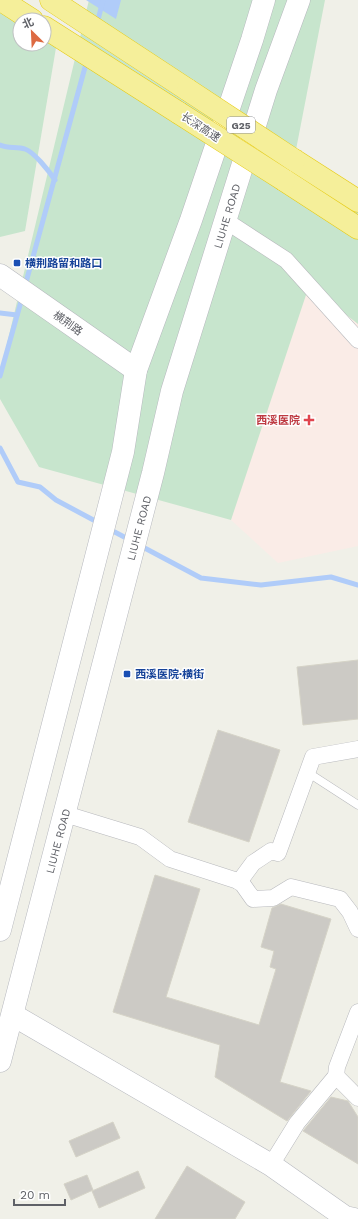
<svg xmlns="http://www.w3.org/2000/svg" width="358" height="1219" viewBox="0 0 358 1219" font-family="'Work Sans','Noto Sans SC',sans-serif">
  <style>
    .medical { fill: #faece7 }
    .green { fill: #c7e5cd }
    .water { fill: #b0ccf9 }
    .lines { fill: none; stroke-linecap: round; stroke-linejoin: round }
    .stream { stroke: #b0ccf9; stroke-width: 5 }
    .building { fill: #cccac5; stroke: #d5d3c7 }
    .lane-casing { stroke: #b8b9bd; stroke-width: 9 }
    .street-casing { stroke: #b8b9bd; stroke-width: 17 }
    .secondary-casing { stroke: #b6b8be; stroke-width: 23 }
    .highway-casing { stroke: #e7cb12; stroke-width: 23 }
    .lane { stroke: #fff; stroke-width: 8 }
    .street { stroke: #fff; stroke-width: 16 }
    .secondary { stroke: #fff; stroke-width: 22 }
    .highway { stroke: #f5ef9a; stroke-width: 22 }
    .highway-bridge-casing { stroke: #e7cb12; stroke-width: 23; stroke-linecap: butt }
    .highway-bridge { stroke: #f5ef9a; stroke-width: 22 }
    .transit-dot { fill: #1a4fb4; stroke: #fff; stroke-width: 1.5 }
    .health-dot { fill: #e0444e; stroke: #fff; stroke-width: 1.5 }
    .labels { text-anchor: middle; stroke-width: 3; stroke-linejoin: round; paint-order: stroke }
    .shield { fill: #fff; stroke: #8f9095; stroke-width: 1 }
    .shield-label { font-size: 10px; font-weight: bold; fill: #5f6167 }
    .street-label { font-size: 11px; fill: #5f6167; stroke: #fff }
    .transit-label { font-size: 11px; font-weight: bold; fill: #164399; stroke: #fff; text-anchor: start }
    .health-label { font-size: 11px; font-weight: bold; fill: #be3a42; stroke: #fff; text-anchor: end }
  </style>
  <rect width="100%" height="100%" fill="#f0f0e8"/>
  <path class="medical" d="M305,273L358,320V546L278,563L231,520Z"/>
  <g class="green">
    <path d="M0,0L20,20V44H44V25L58,36L25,231L0,237Z"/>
    <path d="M89,0H325L294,160L358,195V324L309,286L231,520L39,467L0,399V373Z"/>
  </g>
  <path class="water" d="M86,0H121L116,19Z"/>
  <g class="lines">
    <g class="stream">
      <path d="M97,24L103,0"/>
      <path d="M0,145C8,149 17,146 25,149C34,152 49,171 55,180"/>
      <path d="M25,286L87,60"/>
      <path d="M0,313L17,315"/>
      <path d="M0,376L22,298"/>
      <path d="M0,448L18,482L40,487L56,500L99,523"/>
      <path d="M109,529L130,540"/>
      <path d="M139,545L201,578L261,585L331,577L358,585"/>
    </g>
  </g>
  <g class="building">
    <path d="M358,660V719L303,725L297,667Z"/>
    <path d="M218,730L280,750L249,842L188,822Z"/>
    <path d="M155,875L200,889L166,997L259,1025L276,969L270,967L274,951L261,947L272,908L281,904L331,919L280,1082L311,1091L287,1121L215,1077L220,1045L113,1012Z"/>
    <path d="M331,1097L348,1101L358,1117V1164L303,1131Z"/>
    <path d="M113,1122L120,1138L76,1157L69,1141Z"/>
    <path d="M187,1166L245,1202L235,1219H155Z"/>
    <path d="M138,1171L145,1188L99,1208L92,1191Z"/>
    <path d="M87,1175L93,1190L71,1200L64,1184Z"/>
  </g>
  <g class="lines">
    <g class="lane-casing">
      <path id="lane" d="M307,772L358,805"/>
    </g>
    <g class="street-casing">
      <g id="street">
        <path d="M226,221L286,260L358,340"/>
        <path d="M65,814L140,837L170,859L241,882L253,899L273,898L291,887L340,899L350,912L358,929"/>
        <path d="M239,882L253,863L271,851L278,853L313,757L358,749"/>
        <path d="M336,1076L358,1098"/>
        <path d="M271,1165L297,1123L336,1076L337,1067L358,1012"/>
      </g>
    </g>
    <g class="secondary-casing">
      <g id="secondary">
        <path d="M0,275L136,370"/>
        <path d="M0,930L123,452L136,370L191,220L252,40L264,0"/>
        <path d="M13,1015L271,1165L345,1217L354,1219"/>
        <path d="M0,1061L153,473L172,391L266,90L299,0"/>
      </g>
    </g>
    <g class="highway-casing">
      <g id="highway">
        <path d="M1,0L32,20"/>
        <path d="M51,0L188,90"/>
        <path d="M44,27L179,113"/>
        <path d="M294,160L358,201"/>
        <path d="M284,180L358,228"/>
      </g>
    </g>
    <use href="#lane" class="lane"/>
    <use href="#street" class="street"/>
    <use href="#secondary" class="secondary"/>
    <use href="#highway" class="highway"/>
    <g class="highway-bridge-casing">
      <g id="highway-bridge">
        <path d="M188,90L294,160"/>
        <path d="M179,113L284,180"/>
      </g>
    </g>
    <use href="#highway-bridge" class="highway-bridge"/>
  </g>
  <g class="transit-dot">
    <rect x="13" y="259" width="8" height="8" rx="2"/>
    <rect x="123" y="670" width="8" height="8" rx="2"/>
  </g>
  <path class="health-dot" d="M307 414h4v4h4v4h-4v4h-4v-4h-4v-4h4z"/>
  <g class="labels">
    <rect class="shield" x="227" y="117" width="28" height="16" rx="3"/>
    <g class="shield-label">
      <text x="241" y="129">G25</text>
    </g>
    <g class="street-label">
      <text transform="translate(201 127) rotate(33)" y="4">长深高速</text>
      <text transform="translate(227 216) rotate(-73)" y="4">LIUHE ROAD</text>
      <text transform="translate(68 323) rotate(35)" y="4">横荆路</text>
      <text transform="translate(139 528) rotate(-75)" y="4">LIUHE ROAD</text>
      <text transform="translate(58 841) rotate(-75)" y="4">LIUHE ROAD</text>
    </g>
    <g class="transit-label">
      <text x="25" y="267">横荆路留和路口</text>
      <text x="135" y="678">西溪医院·横街</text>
    </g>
    <g class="health-label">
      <text x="300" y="424">西溪医院</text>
    </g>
  </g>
  <g transform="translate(32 32) rotate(336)"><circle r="19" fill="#ffffff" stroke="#bfc0c2"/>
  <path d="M0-3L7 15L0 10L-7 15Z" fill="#dd6a42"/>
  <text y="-6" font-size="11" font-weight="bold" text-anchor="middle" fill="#5f6167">北</text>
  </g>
  <path d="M14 1199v6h51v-6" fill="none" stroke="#5f6167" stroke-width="2"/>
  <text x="20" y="1199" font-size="12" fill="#5f6167" stroke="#ffffff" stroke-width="3" paint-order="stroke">20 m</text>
</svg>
